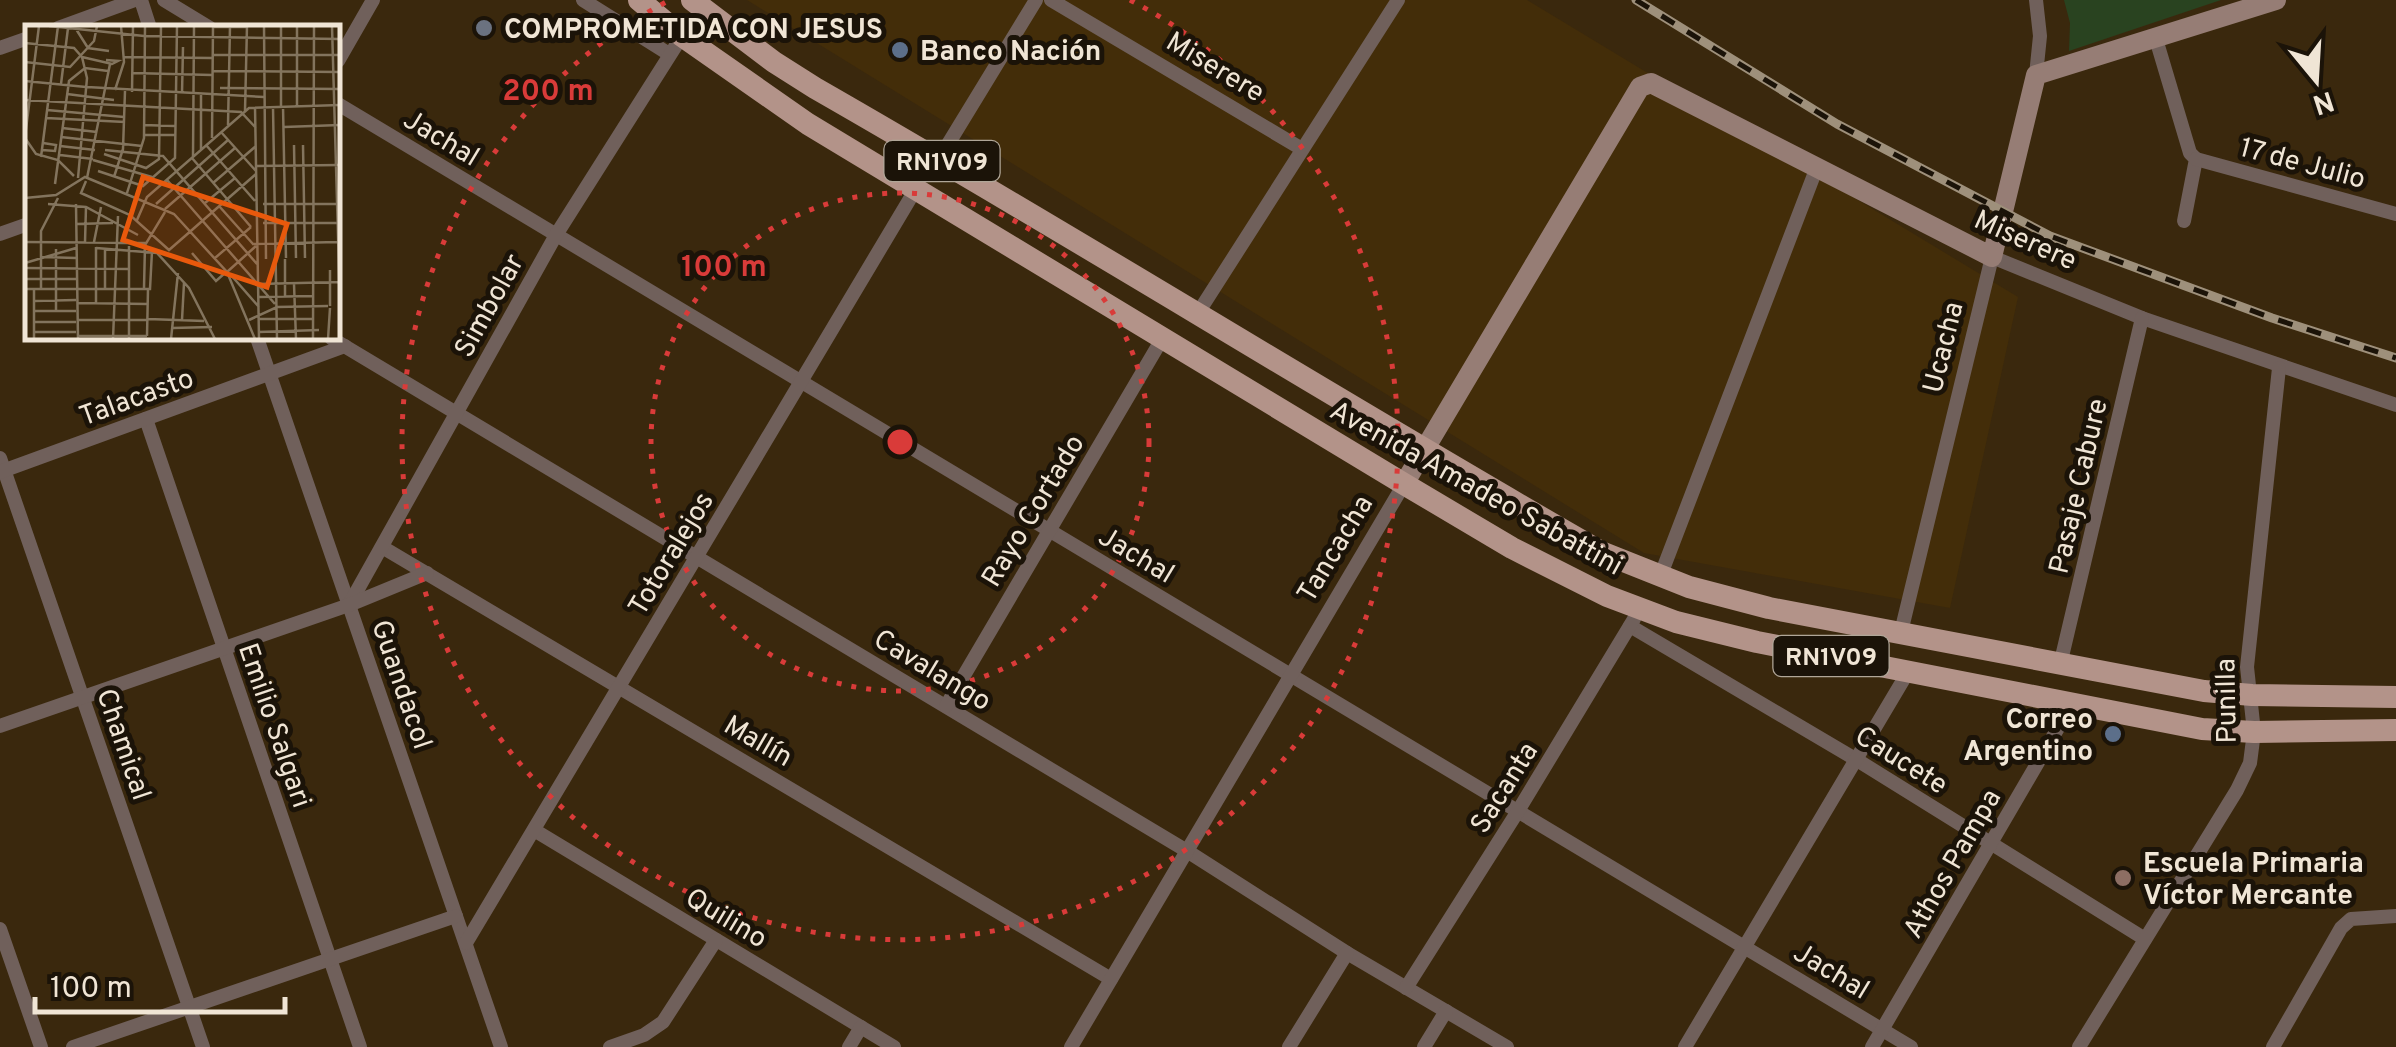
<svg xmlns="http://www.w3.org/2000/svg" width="2396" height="1047" viewBox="0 0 2396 1047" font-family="Overpass,sans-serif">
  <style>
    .built { fill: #432d09 }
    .green { fill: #294320 }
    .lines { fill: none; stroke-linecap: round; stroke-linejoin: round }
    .street { stroke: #70605b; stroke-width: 14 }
    .secondary { stroke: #967d75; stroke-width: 20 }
    .primary { stroke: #b39389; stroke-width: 22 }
    .rail-casing { stroke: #9e907b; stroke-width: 9 }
    .rail { stroke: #1b1308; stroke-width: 5; stroke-dasharray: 15; stroke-linecap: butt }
    .ring { fill: none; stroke: #d93b39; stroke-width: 5; stroke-dasharray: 5 10 }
    .worship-dot { fill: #6b7280; stroke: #1b1308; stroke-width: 4 }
    .service-dot { fill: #5c6f8a; stroke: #1b1308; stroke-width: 4 }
    .education-dot { fill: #8d6e63; stroke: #1b1308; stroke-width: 4 }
    .labels { text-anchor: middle; stroke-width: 10; stroke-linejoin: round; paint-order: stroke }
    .shield { fill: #1b1308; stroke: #b0a698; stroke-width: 2.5 }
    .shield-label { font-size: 25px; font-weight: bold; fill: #f0e5d5 }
    .poi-label { font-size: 28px; font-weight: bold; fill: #f0e5d5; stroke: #1b1308; text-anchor: start }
    .street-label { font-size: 28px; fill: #f0e5d5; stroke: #1b1308 }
    .inset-road { fill: none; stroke: #83745d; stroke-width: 2.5 }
    .view { fill: #e8590c; fill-opacity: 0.15; stroke: #e8590c; stroke-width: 5 }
    .inset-edge { fill: none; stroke: #f0e5d5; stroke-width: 5 }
    .centre { fill: #d93b39; stroke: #1b1308; stroke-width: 5 }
    .ring-label { font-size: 30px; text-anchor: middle; font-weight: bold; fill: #d93b39; stroke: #1b1308; stroke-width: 10; stroke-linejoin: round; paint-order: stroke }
  </style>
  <rect width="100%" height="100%" fill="#3a280d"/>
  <path class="built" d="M747,0H1527L2018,297L1950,608L1644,553Z"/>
  <path class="green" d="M2064,0H2221L2069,51L2070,23Z"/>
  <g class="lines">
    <g class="street">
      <path d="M141,0L150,28"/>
      <path d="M164,0L210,28"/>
      <path d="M583,0L669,54"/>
      <path d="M1051,0L1302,149"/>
      <path d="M58,28L135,0"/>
      <path d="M2156,39L2190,153L2196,159L2184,221"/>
      <path d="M0,48L28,38"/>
      <path d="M338,61L373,0"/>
      <path d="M2036,75L2040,36L2036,0"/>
      <path d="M338,104L1911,1047"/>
      <path d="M939,159L1036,0"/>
      <path d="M2196,159L2396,214"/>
      <path d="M0,234L28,224"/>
      <path d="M1198,313L1398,0"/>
      <path d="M257,338L501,1047"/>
      <path d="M331,338L1187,851L1347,953L1507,1047"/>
      <path d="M146,419L360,1047"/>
      <path d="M0,458L203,1047"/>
      <path d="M0,472L345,346"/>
      <path d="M382,547L1111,979"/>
      <path d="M1660,577L1817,167"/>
      <path d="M349,605L556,235L682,36"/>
      <path d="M1630,626L1857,760L2145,939"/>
      <path d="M1901,632L1992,257L2142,318L2396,405"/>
      <path d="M2060,665L2142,318"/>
      <path d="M946,706L1162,339"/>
      <path d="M0,726L349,605L427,573"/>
      <path d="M534,830L894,1047"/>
      <path d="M0,929L41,1047"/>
      <path d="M466,943L917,187"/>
      <path d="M1406,988L1518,811L1634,619"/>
      <path d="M73,1047L456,916"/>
      <path d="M610,1047L644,1035L663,1022L716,940"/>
      <path d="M849,1047L861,1027"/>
      <path d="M1071,1047L1404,484"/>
      <path d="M1289,1047L1347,953"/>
      <path d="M1424,1047L1446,1011"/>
      <path d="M1685,1047L1908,672"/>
      <path d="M1872,1047L2072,704"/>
      <path d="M2079,1047L2237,790L2250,763L2254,732L2247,667L2279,368"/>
      <path d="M2273,1047L2341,928L2351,919L2396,916"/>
    </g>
    <path class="secondary" d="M1404,484L1640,87L1651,83L1992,257L2036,75L2276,0"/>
    <g class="primary">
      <path d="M639,0L682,36L808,124L1404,484L1512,548L1607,596L1676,622L1757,642L2202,729L2254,732L2396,730"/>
      <path d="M692,0L774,62L815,88C1079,239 1337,401 1601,552L1689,587L1769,608L2204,691L2252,695L2396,697"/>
    </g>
    <g class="rail-casing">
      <path id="rail" d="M1636,0L1837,124L2050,236L2272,318L2396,358"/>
    </g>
    <use href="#rail" class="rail"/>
  </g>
  <g class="ring">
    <circle cx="900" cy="442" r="249"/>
    <path d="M1130 0A498 498 0 1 1 670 0"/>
  </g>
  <circle class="worship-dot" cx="484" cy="28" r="10"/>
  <g class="service-dot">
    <circle cx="900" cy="50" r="10"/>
    <circle cx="2113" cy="734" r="10"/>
  </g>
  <circle class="education-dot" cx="2123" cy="878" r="10"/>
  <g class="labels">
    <g class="shield">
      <rect x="884.5" y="141" width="115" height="40" rx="8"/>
      <rect x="1773.5" y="636" width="115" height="40" rx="8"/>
    </g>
    <g class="shield-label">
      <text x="942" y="170">RN1V09</text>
      <text x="1831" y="665">RN1V09</text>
    </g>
    <g class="poi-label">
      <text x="504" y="38">COMPROMETIDA CON JESUS</text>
      <text x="920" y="60">Banco Nación</text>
      <text x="2093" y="728" text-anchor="end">Correo<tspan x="2093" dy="32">Argentino</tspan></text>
      <text x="2143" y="872">Escuela Primaria<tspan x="2143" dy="32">Víctor Mercante</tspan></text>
    </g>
    <g class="street-label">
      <text transform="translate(1216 66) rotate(31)" y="10">Miserere</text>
      <text transform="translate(442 137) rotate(31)" y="10">Jachal</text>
      <text transform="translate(2303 162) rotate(15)" y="10">17 de Julio</text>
      <text transform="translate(2026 239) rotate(24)" y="10">Miserere</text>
      <text transform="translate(488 305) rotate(-61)" y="10">Simbolar</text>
      <text transform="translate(1942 347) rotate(-76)" y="10">Ucacha</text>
      <text transform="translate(136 396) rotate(-20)" y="10">Talacasto</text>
      <text transform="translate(2077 486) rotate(-77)" y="10">Pasaje Cabure</text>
      <text transform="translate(1477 487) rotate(29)" y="10">Avenida Amadeo Sabattini</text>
      <text transform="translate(1032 510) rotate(-59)" y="10">Rayo Cortado</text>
      <text transform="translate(1334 548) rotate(-59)" y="10">Tancacha</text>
      <text transform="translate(670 553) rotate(-59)" y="10">Totoralejos</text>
      <text transform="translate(1137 554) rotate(31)" y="10">Jachal</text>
      <text transform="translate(933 669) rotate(31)" y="10">Cavalango</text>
      <text transform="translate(403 684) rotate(71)" y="10">Guandacol</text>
      <text transform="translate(2225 701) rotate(-91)" y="10">Punilla</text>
      <text transform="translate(276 725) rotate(71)" y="10">Emilio Salgari</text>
      <text transform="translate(759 740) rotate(30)" y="10">Mallín</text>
      <text transform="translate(125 744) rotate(71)" y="10">Chamical</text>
      <text transform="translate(1902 759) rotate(32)" y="10">Caucete</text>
      <text transform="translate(1503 787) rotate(-58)" y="10">Sacanta</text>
      <text transform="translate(1951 863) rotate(-60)" y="10">Athos Pampa</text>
      <text transform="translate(727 917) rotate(31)" y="10">Quilino</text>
      <text transform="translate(1832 970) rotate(31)" y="10">Jachal</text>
    </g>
  </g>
  <g transform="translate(25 25)">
    <rect width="315" height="315" fill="#3a280d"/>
    <path class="inset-road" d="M24,1L119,11L315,14M239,1L241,234M307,1L315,281M188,2H222M51,4L63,23L84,26M0,18L49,23L57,32L62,53L53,153M187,30H315M57,32L87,39L93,36L81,35M98,32L187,33M0,37L45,42L69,16L72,1M187,46L315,47M107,48L187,50M0,56L61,62M36,59L43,3M62,62L239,72M195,63L315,64M90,65L99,37L96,1M107,67L108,1M42,69L89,75M157,69L158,22M0,75L216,87L231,103M258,81L261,233M272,81V1M230,82L234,314M248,82L252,314M256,82V1M22,85L99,92M220,86L222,1M21,93L100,97M118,100L150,101M203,100L205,1M259,102L315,100M37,103L72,107M196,107L231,146M119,110H151M0,112L14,1M36,112L117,121M0,113L11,129L33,135L49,151M187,113L188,1M181,120L230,176M269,120L271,233M278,120L280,233M35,121L70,125M17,125L30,126L31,120L18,118M80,125L138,131L232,239M176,125V70M79,129L121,143L134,134L136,1M35,130L68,134M16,132L33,1M168,132L169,1M167,133L226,202M68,135L127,152M231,141L315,140M73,146L118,161L150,133L152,1M89,152L98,124L100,66M62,153L85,39M142,155L250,279M61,156L56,168L105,190L144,225L231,149M188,158L231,121M30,159L44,56L60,43L83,46M102,168L119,113L120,1M0,173L31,170L60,152L149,189L202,247L230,314M180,178L210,153M23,179L61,182L113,210M51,179L53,314M131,179L203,115M238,179H312M194,181L228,219M140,184L210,123M112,195L122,172L224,83L315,80M238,198H312M51,199L88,198M0,217L121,218M60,217L61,182M69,217L76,182M227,219L312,217M71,223L132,228L164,263L190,314M167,228L191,256L200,248M17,232L51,233M190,233L226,202M260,234V271M0,238L51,223M0,243L104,244M305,245V281M202,247L231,221M205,249L234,282M0,254H51M233,259L315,257M269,259L271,314M119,263L120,220L140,187M0,264H125L127,226M80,264V223M16,265V206L33,173M234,272L288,271M9,276L51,275M53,278L123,279M71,279V222M9,286H51M31,286V224M123,294L179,296M234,294H288M53,295H123M157,295L159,258M224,295L252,282L303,281M9,297H51M147,303L187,302M9,307H51M234,307L294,305M53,311H122M122,311L123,264M9,314V265M88,314L93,191M104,314V221M146,314L153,248M288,314L289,1M303,314L305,283"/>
    <path class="view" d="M118,152L262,199L242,262L98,215Z"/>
    <rect width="315" height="315" class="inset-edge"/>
  </g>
  <circle cx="900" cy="442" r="15" class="centre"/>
  <g class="ring-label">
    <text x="548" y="100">200 m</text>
    <text x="724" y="276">100 m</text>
  </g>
  <g transform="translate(2316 80) rotate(162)" stroke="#1b1308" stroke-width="8" paint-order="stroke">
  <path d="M0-8L18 38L0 25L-18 38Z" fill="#f0e5d5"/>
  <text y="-15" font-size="28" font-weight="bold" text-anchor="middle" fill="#f0e5d5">N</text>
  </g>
  <path d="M35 997v15h250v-15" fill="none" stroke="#f0e5d5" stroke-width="5"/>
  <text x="50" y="997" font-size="30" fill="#f0e5d5" stroke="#1b1308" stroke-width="8" paint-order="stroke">100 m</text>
</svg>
